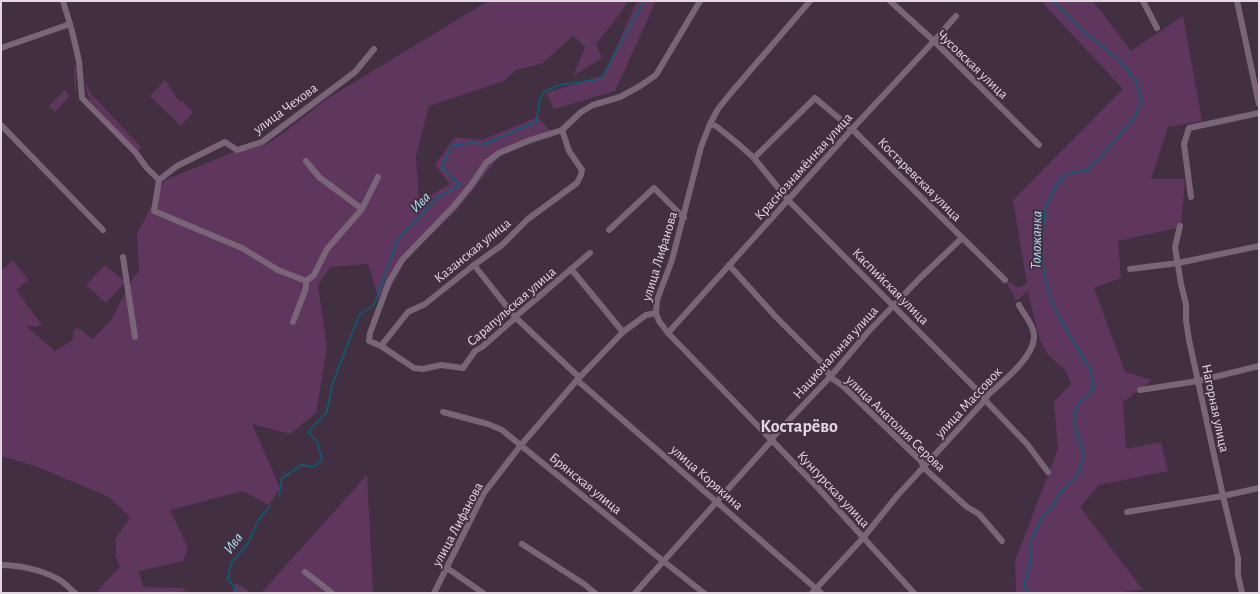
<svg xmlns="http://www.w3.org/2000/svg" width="1260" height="594" viewBox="0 0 1260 594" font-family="'Alegreya Sans',sans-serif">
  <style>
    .green { fill: #5f365e }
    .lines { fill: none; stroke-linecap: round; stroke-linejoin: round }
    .stream { stroke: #04627b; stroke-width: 1.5 }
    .minor { stroke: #796478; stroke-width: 6 }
    .labels { text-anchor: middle; stroke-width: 4; stroke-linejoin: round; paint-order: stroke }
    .street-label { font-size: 14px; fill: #e3d7e2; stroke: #422f41 }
    .water-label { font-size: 15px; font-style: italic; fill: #b1e0f2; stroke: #422f41 }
    .district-label { font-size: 18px; font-weight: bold; fill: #e3d7e2; stroke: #422f41 }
  </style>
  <rect width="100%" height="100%" fill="#422f41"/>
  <g class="green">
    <path d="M488,1H628L620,14L596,44L602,58L573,76L585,47L573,36L543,63L516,70L504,81L429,106L416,156L419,202L450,184L435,165L455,137L482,140L538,117L555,136L501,154L457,210L406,259L381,306L368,264L330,267L318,285L327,348L316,413L290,434L252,424L280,488L269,505L243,491L170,510L188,548L183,561L139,571L143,587L187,588L181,593H108L97,591L120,567L116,557V538L130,517L109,497L35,466L1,456V271L13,260L28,280L16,290L42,325L35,327L26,326L55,351L73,340V331L77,327L93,339L111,320L133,278L139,272L137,234L165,180L234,152L265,145L286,131L325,100Z"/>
    <path d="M637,1H656L615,91L554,109L546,93L604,75Z"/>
    <path d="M1041,1H1093L1131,51L1183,16L1202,121L1168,127L1151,179H1185L1181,227L1118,241L1121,278L1094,288L1125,372L1152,380L1123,402L1126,449L1161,442L1168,471L1099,485L1080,507L1143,590L1111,593H1015L1016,590L1015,561L1058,449L1054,402L1071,384L1065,370L1049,356L1041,342L1036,326L1028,291L1017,300L1015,299L1013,294L1005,280L1019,288L1027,283L1013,200L1123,89Z"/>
    <path d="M74,65L76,67V92H75Z"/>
    <path d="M84,79L91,94L141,147L137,151L90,101L87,92Z"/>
    <path d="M165,80L179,101L181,100L193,112L181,126L150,96Z"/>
    <path d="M65,90L70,96L55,112L49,106Z"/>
    <path d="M105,265L125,282L106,303L86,285Z"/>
    <path d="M367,475L373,593H261Z"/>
    <path d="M236,583L247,589L248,593H232Z"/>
  </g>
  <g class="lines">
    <g class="stream">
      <path d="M279,496L282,478L302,465L313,467L322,460L317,441L308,432L327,412L332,385L359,315L374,305L397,241L438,197L460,185L442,167L452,145L472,143L485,144L536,122L540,100L544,92L560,85L601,79L644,1"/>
      <path d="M239,593L228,579L231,563L247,545L259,519L270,506"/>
      <path d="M1027,593L1024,584L1031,562V542L1041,518L1050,509L1063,489L1078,475L1084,456L1073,420L1078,404L1093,390L1091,371L1063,324L1050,298L1043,265V234L1045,209L1055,187L1066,174L1088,170L1133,120L1142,101L1136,81L1119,60L1082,30L1053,1"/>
    </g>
    <g class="minor">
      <path d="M63,1L72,31L79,61L82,98L136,153L146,167L159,180"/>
      <path d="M810,1L730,94L718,109L710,124L701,147L672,260L657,300L656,313L659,321L668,333L818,488L914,593"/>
      <path d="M890,1L934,41L1039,145"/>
      <path d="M1143,1L1157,28"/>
      <path d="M1237,1L1259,104"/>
      <path d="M1,48L70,24"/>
      <path d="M710,124L716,126L736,142L754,158L788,200L982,395L985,400L1027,444L1048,472"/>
      <path d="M1,125L103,230"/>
      <path d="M754,158L815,98L852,129L1005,280"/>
      <path d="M306,161L319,177L362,209"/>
      <path d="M159,180L177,166L225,142L237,150L262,142L355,72L374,49"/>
      <path d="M159,180L154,211L242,248L278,270L306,281"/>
      <path d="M1191,197L1184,144L1189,128L1259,113"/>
      <path d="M1180,226L1175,247L1181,284L1186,304V320L1189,340L1223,496L1238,558V575L1242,593"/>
      <path d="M609,230L654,188L684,218"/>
      <path d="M590,253L515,317L513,320L482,347L475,351L463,368L441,365L423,369L414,368L381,346L369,341L370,333L389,282L402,260L454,206L472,184L486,163L499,153L530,140L562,130L581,112L593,105L620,97L640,86L656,75L700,1"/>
      <path d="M123,257L135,337"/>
      <path d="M474,265L515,317L579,377"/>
      <path d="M729,265L775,316L825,366L830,377L843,386L921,461L924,468L967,507L979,514L1002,541"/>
      <path d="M571,269L623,332"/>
      <path d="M1130,269L1178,263L1259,246"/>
      <path d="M293,322L306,288V281L314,275L327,249L362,209L378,177"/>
      <path d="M668,333L852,129L934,41L956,16"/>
      <path d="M381,346L408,312L425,304L474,265L502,245L528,219L577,183L581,175L582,170L569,151L562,130"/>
      <path d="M577,380L821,593"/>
      <path d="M1140,390L1198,381L1259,366"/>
      <path d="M443,412L488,424L502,430L658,557L704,593"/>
      <path d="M1127,512L1223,496L1259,488"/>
      <path d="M522,544L584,584L595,593"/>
      <path d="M1,565C19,565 42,570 58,579C64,582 70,589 75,593"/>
      <path d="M447,568L483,593"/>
      <path d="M305,572L332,593"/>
      <path d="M434,593L484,493L521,445L577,380L623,332L646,315L656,313"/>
      <path d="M635,593L772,440L774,436L830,377L868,332L893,306L920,278L962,238"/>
      <path d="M812,593L863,538L897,496L985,400L988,395C1002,382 1033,358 1034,338C1035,326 1024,315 1019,305"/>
    </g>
  </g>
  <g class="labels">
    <g class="street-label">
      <text transform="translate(973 64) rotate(44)" y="5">Чусовская улица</text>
      <text transform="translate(285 108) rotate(-36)" y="5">улица Чехова</text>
      <text transform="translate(803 166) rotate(-48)" y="5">Краснознамённая улица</text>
      <text transform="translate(920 179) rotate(45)" y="5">Костаревская улица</text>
      <text transform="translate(472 250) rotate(-39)" y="5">Казанская улица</text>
      <text transform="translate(659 256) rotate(-73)" y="5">улица Лифанова</text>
      <text transform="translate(891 286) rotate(45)" y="5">Каспийская улица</text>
      <text transform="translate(511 306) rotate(-41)" y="5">Сарапульская улица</text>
      <text transform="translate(835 352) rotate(-48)" y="5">Национальная улица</text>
      <text transform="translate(968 402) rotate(-47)" y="5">улица Массовок</text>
      <text transform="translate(1216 408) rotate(78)" y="5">Нагорная улица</text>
      <text transform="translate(896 423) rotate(44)" y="5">улица Анатолия Серова</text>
      <text transform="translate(707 477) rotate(41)" y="5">улица Корякина</text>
      <text transform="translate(586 483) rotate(39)" y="5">Брянская улица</text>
      <text transform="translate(834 489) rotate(47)" y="5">Кунгурская улица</text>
      <text transform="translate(457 524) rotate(-62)" y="5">улица Лифанова</text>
    </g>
    <g class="water-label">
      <text transform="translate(420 202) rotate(-46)" y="5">Ива</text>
      <text transform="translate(1036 240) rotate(-89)" y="5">Толожанка</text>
      <text transform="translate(233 543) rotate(-55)" y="5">Ива</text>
    </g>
    <g class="district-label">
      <text x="799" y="432">Костарёво</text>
    </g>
  </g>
  <rect width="1260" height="594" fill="none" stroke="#e3d7e2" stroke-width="4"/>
</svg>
